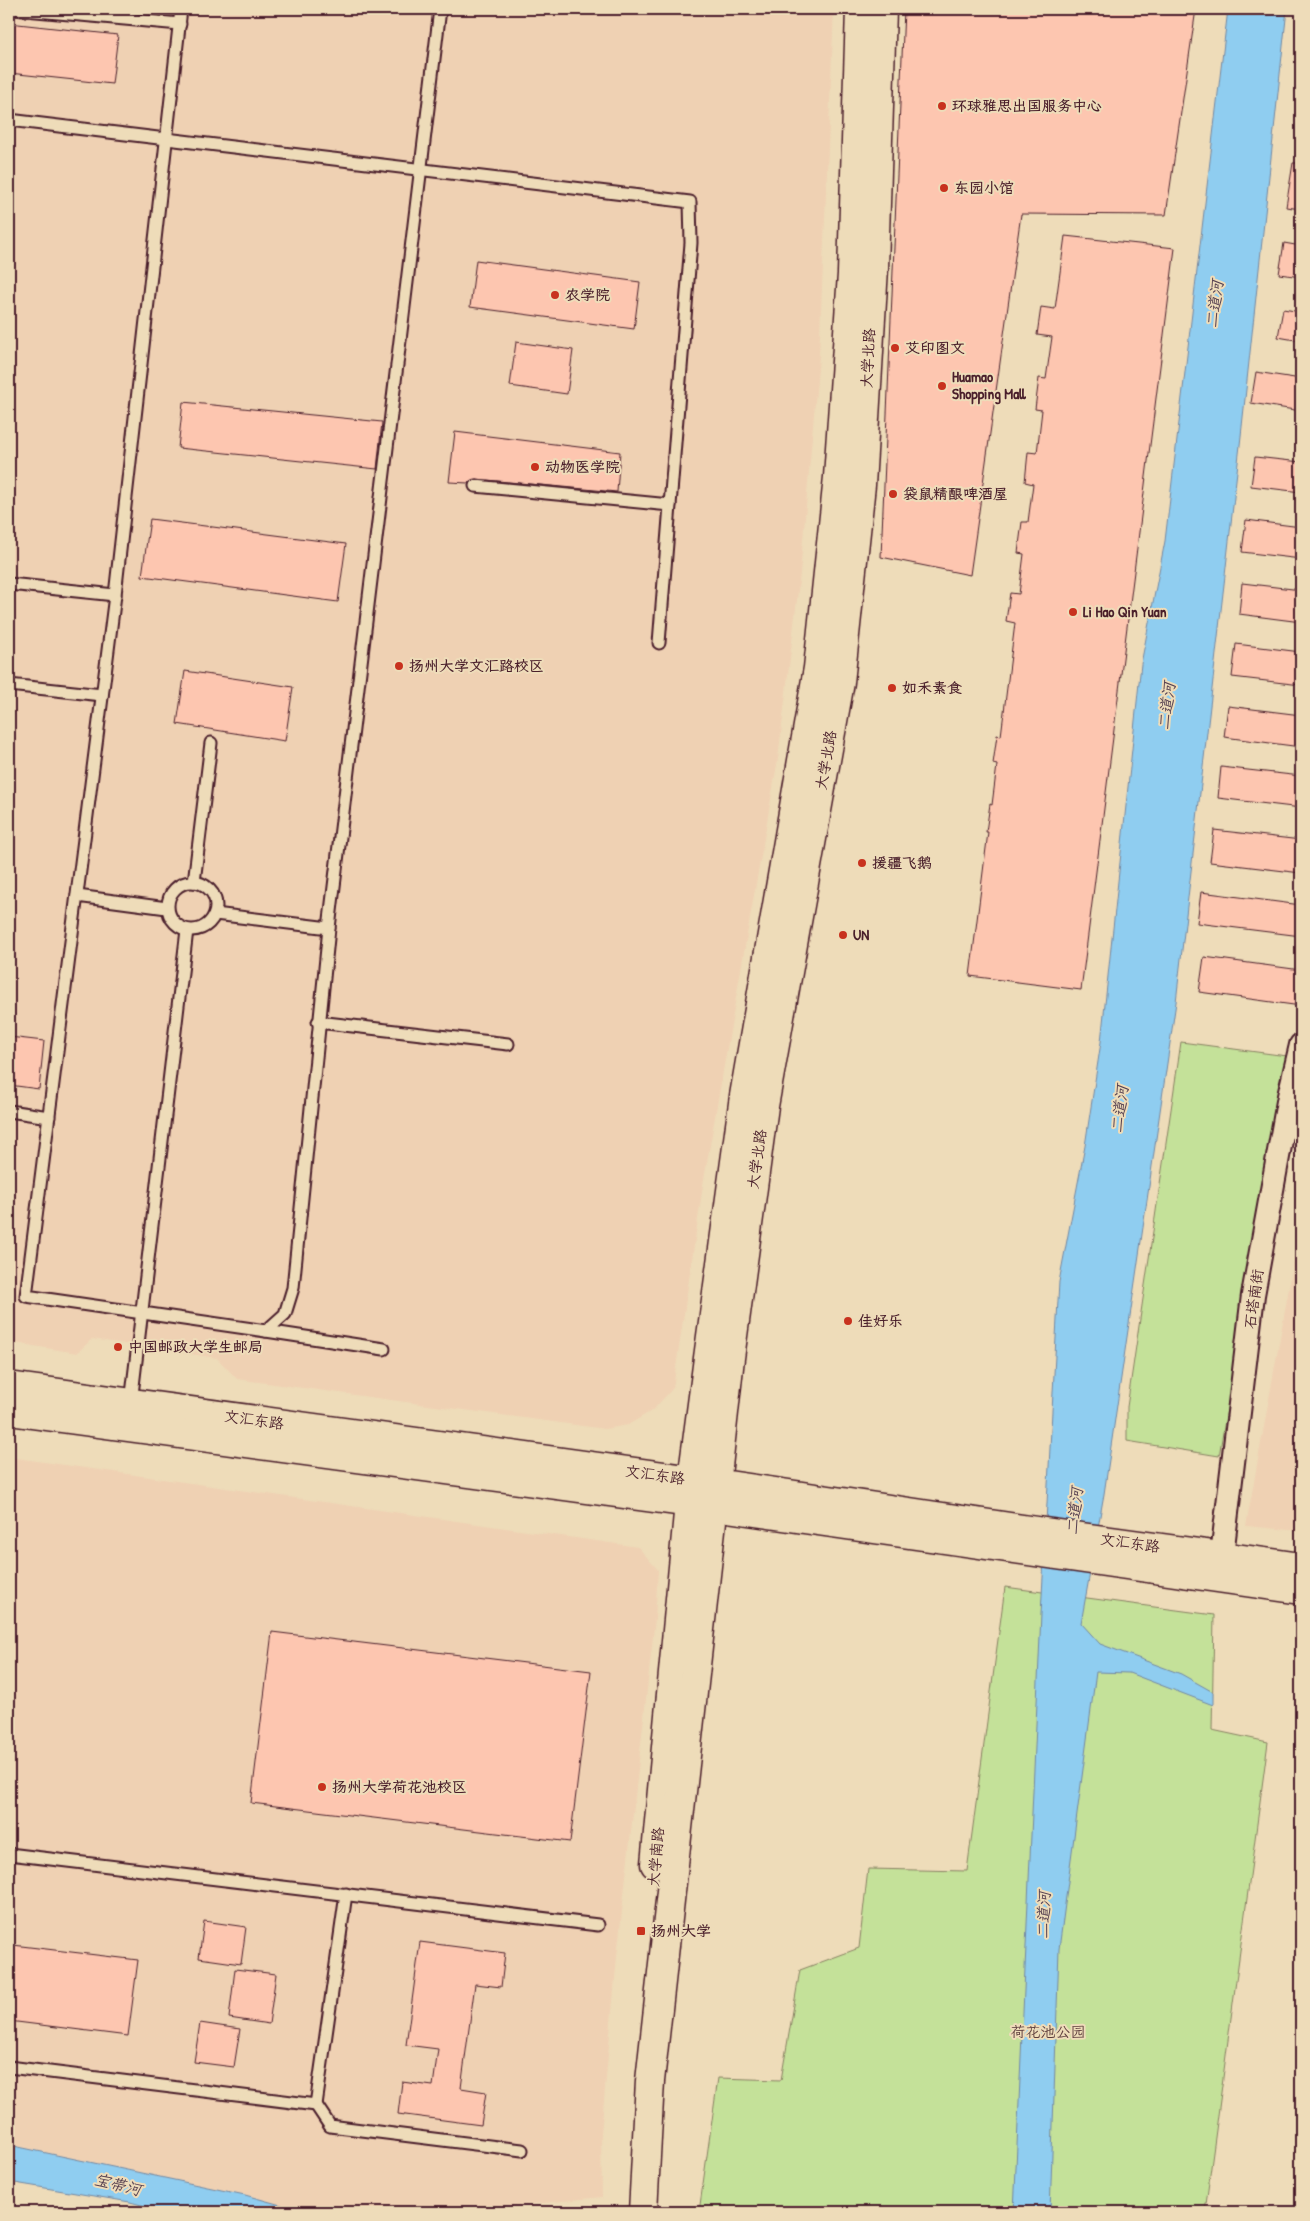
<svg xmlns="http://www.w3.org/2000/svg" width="1310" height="2221" viewBox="0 0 1310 2221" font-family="'Patrick Hand','LXGW WenKai TC',sans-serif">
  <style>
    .built { fill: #efd1b3 }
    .green { fill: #c4e199; stroke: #878062 }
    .water { fill: #8fcdf0; stroke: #7387a1 }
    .building { fill: #fdc6b0; stroke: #4a1f2b }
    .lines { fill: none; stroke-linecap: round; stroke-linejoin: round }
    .lane-casing { stroke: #4a1f2b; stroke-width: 15 }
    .street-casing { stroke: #4a1f2b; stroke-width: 26 }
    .secondary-casing { stroke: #4a1f2b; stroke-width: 31 }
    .lane { stroke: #eedcb9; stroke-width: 11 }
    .street { stroke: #eedcb9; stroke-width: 22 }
    .secondary { stroke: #eedcb9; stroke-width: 28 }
    .poi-dot { fill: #c8321e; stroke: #eedcb9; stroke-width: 2 }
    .labels { text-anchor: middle; stroke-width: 4; stroke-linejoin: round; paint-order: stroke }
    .poi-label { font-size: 15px; font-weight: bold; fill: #4a1f2b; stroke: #eedcb9; text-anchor: start }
    .street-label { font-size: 15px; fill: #4a1f2b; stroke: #eedcb9 }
    .park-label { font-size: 15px; fill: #5c3c3c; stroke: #eedcb9 }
    .water-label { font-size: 16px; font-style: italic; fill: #584252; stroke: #eedcb9 }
  </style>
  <rect width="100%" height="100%" fill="#eedcb9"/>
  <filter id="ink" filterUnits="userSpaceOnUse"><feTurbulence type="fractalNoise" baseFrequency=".02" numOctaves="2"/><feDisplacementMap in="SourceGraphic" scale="10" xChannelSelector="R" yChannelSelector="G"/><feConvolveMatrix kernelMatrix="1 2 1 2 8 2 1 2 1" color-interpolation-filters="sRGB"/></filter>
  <g filter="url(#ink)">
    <g class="built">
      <path d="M9,9H834L819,357L800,574L778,759L703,1185L673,1388L653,1410L628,1425L605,1429L237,1379L217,1358L92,1339L77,1353L9,1342Z"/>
      <path d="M1301,1222V1531L1246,1526Z"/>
      <path d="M9,1457L638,1547L658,1570L655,1619L617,1956L601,2133L602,2197L515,2206L516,2212H306L245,2195L9,2145Z"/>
    </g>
    <g class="green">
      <path d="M1181,1042L1287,1056L1219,1456L1127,1441V1407Z"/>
      <path d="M1005,1587L1214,1615L1212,1730L1268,1742L1205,2212H699L718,2078L781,2080L800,1970L859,1948L868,1869L967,1871Z"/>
    </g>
    <g class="water">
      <path d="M1228,9H1287L1240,445L1176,1002L1104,1494L1081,1623L1100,1644L1181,1674L1213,1692V1705L1129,1673L1096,1672L1059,1949L1050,2212H1014L1041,1614L1059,1282L1085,1146L1101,1042L1141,664L1165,541Z"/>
      <path d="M9,2145L245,2195L306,2212H168L130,2202L9,2182Z"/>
    </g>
    <g class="building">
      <path d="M904,9H1196L1166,215L1021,214L970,575L881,557Z"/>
      <path d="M9,23L118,35L112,84L9,73Z"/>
      <path d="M1293,163H1301V209L1286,207Z"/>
      <path d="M1065,236L1175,248L1081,990L970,976L988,832H986L990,804L992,805L997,765L993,764L997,735L1001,736L1015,623L1006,621L1010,593L1019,594L1024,554L1018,553L1022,522H1028L1033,484L1025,482L1028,452L1037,453L1042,410L1035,409L1039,378L1046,379L1052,337L1037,335L1041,307L1055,309Z"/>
      <path d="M1284,243L1301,246V277L1279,274Z"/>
      <path d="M476,260L640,282L634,329L470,307Z"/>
      <path d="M1283,309L1301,312V341L1278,337Z"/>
      <path d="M516,342L573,350L567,394L510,386Z"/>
      <path d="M1256,372L1301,379V411L1251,403Z"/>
      <path d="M183,402L382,422L377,469L178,448Z"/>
      <path d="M455,432L620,452L617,492L476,479L468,483L449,482Z"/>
      <path d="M1255,457L1301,462V492L1251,486Z"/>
      <path d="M150,519L346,544L338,602L142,576Z"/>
      <path d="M1246,520L1301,527V559L1242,552Z"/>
      <path d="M1242,583L1301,590V622L1239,614Z"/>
      <path d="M1236,644L1301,652V685L1232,677Z"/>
      <path d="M185,671L293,687L285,741L177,724Z"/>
      <path d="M1228,706L1301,715V747L1224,737Z"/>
      <path d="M1221,767L1301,776V808L1218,798Z"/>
      <path d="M1214,830L1301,840V873L1210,862Z"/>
      <path d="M1201,892L1301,905V936L1197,923Z"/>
      <path d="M1204,957L1301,970V1006L1199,992Z"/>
      <path d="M9,1037L44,1041L39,1089L9,1085Z"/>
      <path d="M272,1632L591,1671L570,1842L251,1803Z"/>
      <path d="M204,1921L246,1927L241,1964L199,1958Z"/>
      <path d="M420,1942L505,1953L501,1987L475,1984L461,2088L486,2092L481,2125L398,2114L402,2082L433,2086L438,2049L406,2045Z"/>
      <path d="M13,1945L138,1960L128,2036L9,2021V1982Z"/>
      <path d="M235,1969L276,1974L269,2024L229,2018Z"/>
      <path d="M200,2023L240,2029L234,2067L194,2062Z"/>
    </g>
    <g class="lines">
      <g class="lane-casing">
        <g id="lane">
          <path d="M14,9L180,24"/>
          <path d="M181,9L115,595L26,1296L266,1331L285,1314L293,1288L329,928L215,914"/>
          <path d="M9,120L690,202L691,243L659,643"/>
          <path d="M475,486L670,505"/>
          <path d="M9,584L115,595"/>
          <path d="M9,685L102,695"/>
          <circle cx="192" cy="906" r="24"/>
          <path d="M194,882L211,743"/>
          <path d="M77,896L167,908"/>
          <path d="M329,928L440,9"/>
          <path d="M318,1022L508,1044"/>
          <path d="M9,1111L49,1117"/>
          <path d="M266,1331L384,1349"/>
          <path d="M131,1403L187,930"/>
          <path d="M9,1854L598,1925"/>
          <path d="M9,2067L316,2105L346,1894"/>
          <path d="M316,2105L330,2126L522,2150"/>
        </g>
      </g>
      <g class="street-casing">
        <path id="street" d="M1222,1555L1253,1295L1289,1096L1301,1045"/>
      </g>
      <g class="secondary-casing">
        <g id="secondary">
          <path d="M9,1386L715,1483L1023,1529L1301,1567"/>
          <path d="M9,1411L713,1506L1301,1590"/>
          <path d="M655,1864L689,1503L708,1358L744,1096L818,668L838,477L852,274L860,9"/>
          <path d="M643,2212L650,2081L730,1358L764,1106L840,682L861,485L874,268L882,9"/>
        </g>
      </g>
      <use href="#lane" class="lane"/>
      <use href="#street" class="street"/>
      <use href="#secondary" class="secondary"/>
    </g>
  </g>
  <g class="poi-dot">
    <circle cx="942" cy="106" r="5"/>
    <circle cx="944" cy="188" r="5"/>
    <circle cx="555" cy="295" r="5"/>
    <circle cx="895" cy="348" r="5"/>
    <circle cx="942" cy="386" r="5"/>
    <circle cx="535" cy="467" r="5"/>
    <circle cx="893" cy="494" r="5"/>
    <circle cx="1073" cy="612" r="5"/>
    <circle cx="399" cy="666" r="5"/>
    <circle cx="892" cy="688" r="5"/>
    <circle cx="862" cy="863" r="5"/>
    <circle cx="843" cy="935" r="5"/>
    <circle cx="848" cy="1321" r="5"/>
    <circle cx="118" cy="1347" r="5"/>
    <circle cx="322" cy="1787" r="5"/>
    <rect x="636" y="1926" width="10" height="10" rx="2.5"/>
  </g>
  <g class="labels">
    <g class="poi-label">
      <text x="952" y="111">环球雅思出国服务中心</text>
      <text x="954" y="193">东园小馆</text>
      <text x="565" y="300">农学院</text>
      <text x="905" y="353">艾印图文</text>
      <text x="952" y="382">Huamao<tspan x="952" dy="17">Shopping Mall</tspan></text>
      <text x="545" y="472">动物医学院</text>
      <text x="903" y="499">袋鼠精酿啤酒屋</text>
      <text x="1083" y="617">Li Hao Qin Yuan</text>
      <text x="409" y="671">扬州大学文汇路校区</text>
      <text x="902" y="693">如禾素食</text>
      <text x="872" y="868">援疆飞鹅</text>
      <text x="853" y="940">UN</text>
      <text x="858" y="1326">佳好乐</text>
      <text x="128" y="1352">中国邮政大学生邮局</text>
      <text x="332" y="1792">扬州大学荷花池校区</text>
      <text x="651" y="1936">扬州大学</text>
    </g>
    <g class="street-label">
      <text transform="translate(868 358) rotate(-87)" y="5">大学北路</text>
      <text transform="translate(826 760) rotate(-80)" y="5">大学北路</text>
      <text transform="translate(757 1159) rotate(-82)" y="5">大学北路</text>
      <text transform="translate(1254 1299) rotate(-82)" y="5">石塔南街</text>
      <text transform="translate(254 1420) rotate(8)" y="5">文汇东路</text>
      <text transform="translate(655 1475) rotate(8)" y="5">文汇东路</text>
      <text transform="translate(1130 1543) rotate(8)" y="5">文汇东路</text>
      <text transform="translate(656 1857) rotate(-85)" y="5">大学南路</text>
    </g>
    <g class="park-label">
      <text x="1048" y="2037">荷花池公园</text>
    </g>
    <g class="water-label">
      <text transform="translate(1214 304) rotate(-83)" y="6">二道河</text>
      <text transform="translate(1166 706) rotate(-83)" y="6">二道河</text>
      <text transform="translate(1119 1109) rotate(-83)" y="6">二道河</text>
      <text transform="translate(1074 1511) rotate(-84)" y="6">二道河</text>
      <text transform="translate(1043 1915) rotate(-88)" y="6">二道河</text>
      <text transform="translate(118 2184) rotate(14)" y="6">宝带河</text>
    </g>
  </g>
  <rect width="1310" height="2221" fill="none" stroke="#eedcb9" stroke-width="30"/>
  <rect x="15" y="15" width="1280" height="2191" fill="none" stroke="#4a1f2b" stroke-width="2" filter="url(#ink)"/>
</svg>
